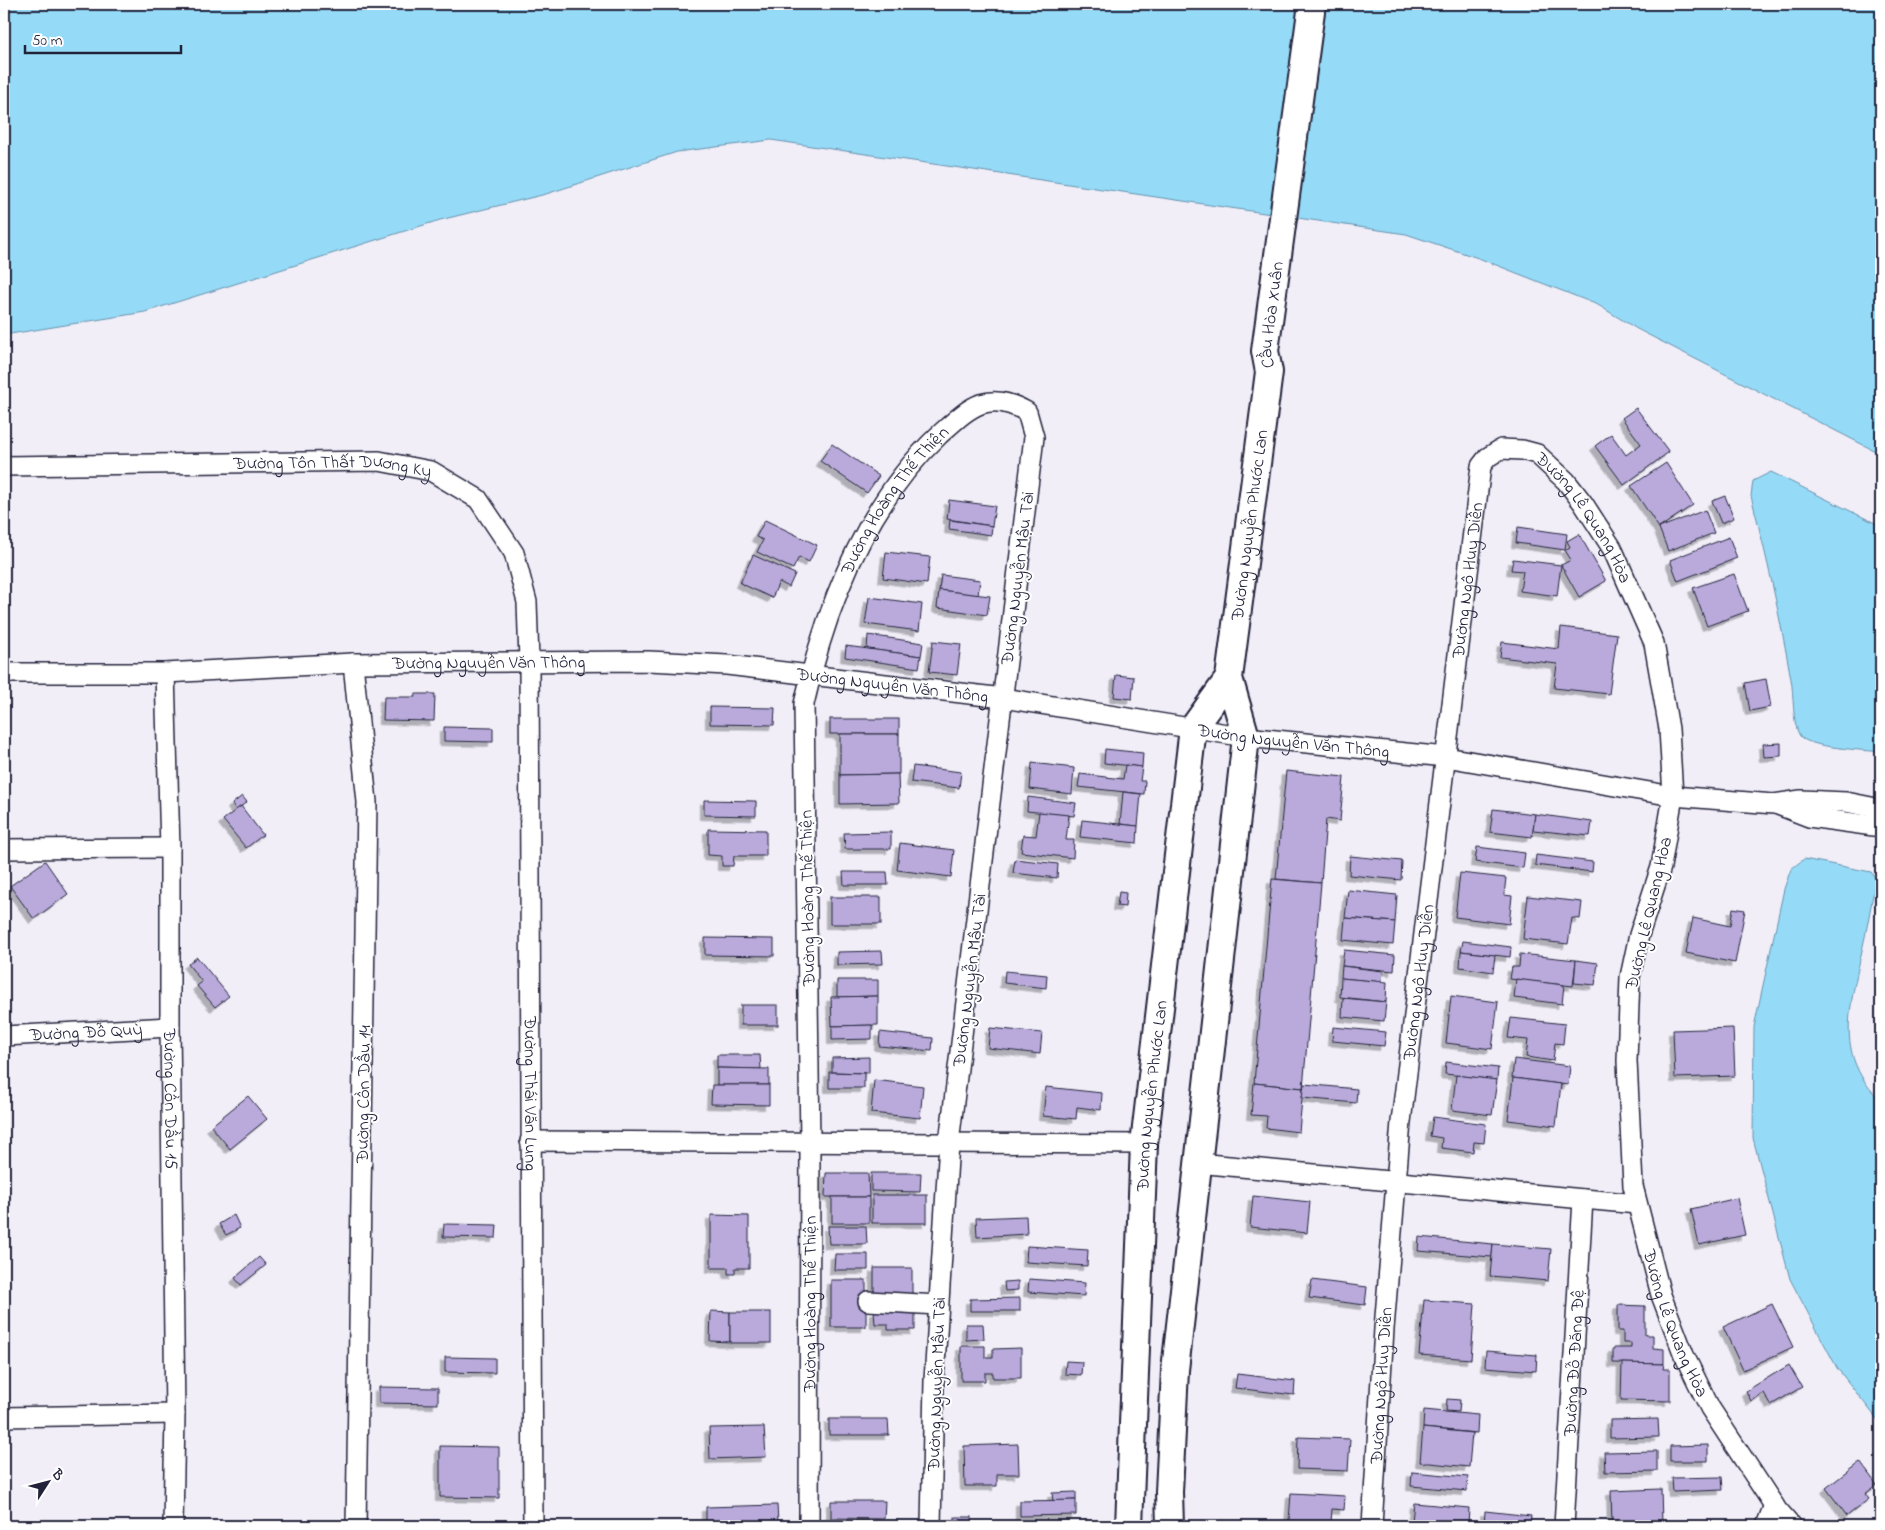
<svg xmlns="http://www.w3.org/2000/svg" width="1885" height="1530" viewBox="0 0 1885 1530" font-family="'Indie Flower',sans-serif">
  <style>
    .water { fill: #95dbf7; stroke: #6791ac }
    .building { fill: #b9aadb; stroke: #22223b; filter: url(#shadow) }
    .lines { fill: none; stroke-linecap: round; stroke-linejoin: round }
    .minor-casing { stroke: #22223b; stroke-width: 22 }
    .secondary-casing { stroke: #22223b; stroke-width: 30 }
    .minor { stroke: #fff; stroke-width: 19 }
    .secondary { stroke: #fff; stroke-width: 26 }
    .labels { text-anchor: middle; stroke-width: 4; stroke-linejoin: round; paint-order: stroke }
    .street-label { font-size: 18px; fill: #22223b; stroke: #fff }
  </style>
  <defs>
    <filter id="shadow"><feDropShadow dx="-4.5" dy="4.5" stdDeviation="0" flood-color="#0004"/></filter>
  </defs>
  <rect width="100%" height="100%" fill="#f1eef8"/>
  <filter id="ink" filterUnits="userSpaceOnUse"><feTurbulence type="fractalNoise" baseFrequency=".02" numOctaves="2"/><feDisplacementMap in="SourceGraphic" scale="10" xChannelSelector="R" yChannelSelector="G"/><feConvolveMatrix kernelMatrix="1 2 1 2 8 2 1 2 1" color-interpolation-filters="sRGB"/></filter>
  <g filter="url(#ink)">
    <g class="water">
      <path d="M4,4H1881V454L1637,329L1598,305L1481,259L1406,234L771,140L677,152L546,194L440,220L145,312L4,335Z"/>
      <path d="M1771,472L1881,526V752C1866,750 1808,748 1800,736C1792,724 1794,694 1791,679C1780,617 1767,557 1751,496L1753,481Z"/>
      <path d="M1804,859L1871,872L1876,879C1871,904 1867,930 1861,955C1849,1012 1835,1056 1881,1101V1424L1837,1368L1790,1279L1753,1138L1754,1027L1784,889L1791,869Z"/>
    </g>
    <g class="building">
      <path d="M1636,408L1669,452L1624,485L1595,446L1611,434L1626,455L1641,444L1622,418Z"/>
      <path d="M832,444L879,476L867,493L820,461Z"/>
      <path d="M1666,463L1693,505L1659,528L1631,486Z"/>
      <path d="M1725,496L1734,518L1721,523L1712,501Z"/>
      <path d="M949,500L995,506L992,526L947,519Z"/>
      <path d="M1705,510L1714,533L1668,551L1659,528Z"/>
      <path d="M765,520L817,545L809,562L799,557L793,569L757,552L763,540L756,537Z"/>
      <path d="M950,520L992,526L991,535L949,529Z"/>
      <path d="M1518,527L1567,534L1565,550L1516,543Z"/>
      <path d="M1579,534L1606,581L1579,597L1561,565L1571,560L1565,550L1570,547L1567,541Z"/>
      <path d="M1729,537L1737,558L1678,581L1670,560Z"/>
      <path d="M886,552L930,557L927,584L883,578Z"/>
      <path d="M753,555L795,574L789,587L779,582L772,598L740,583Z"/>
      <path d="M1513,559L1561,565L1557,596L1520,591L1523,571L1511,570Z"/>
      <path d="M1734,574L1748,611L1707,626L1693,588Z"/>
      <path d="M941,575L980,580L978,595L939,590Z"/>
      <path d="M939,590L990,596L987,615L937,608Z"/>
      <path d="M869,597L922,604L919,631L865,624Z"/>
      <path d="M1561,627L1617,634L1609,694L1554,688L1557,664L1500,657L1502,642L1559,649Z"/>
      <path d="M868,635L923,643L921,656L867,649Z"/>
      <path d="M933,641L961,644L957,675L929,672Z"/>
      <path d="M846,646L921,656L919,668L845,657Z"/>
      <path d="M1116,675L1134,677L1132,699L1114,697Z"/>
      <path d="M1766,679L1771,707L1750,711L1745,683Z"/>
      <path d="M415,694H435L434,721L383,720L384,697H415Z"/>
      <path d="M710,707L775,708L774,725L710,724Z"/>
      <rect x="830" y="719" width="69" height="15"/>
      <path d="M444,727L493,728V742L444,741Z"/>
      <path d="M840,734H899V774L840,775Z"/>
      <path d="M1781,743V756L1764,757L1763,744Z"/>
      <path d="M1105,749L1143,753L1142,767L1104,763Z"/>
      <path d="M1032,763L1074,768L1072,794L1030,789Z"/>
      <path d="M1125,765L1142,767L1140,781H1145L1144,794L1078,787L1080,774L1123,779Z"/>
      <path d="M913,766L961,772L959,788L911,782Z"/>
      <path d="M1286,771L1344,777L1340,821L1326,819L1321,883L1276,879Z"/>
      <path d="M898,774L899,803L840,804V775Z"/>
      <path d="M1123,792L1141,794L1138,826L1120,824Z"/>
      <path d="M242,796L247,802L236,810L232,804Z"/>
      <path d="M1028,797L1076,803L1074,816L1027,811Z"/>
      <path d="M704,800L756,801V816L704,815Z"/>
      <path d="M241,806L263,835L246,848L223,820Z"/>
      <path d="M1493,809L1535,814L1532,837L1490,832Z"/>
      <path d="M1039,812L1069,815L1066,840H1074L1073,858L1021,852L1023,835L1036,836Z"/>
      <path d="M1535,814L1592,822L1590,836L1533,830Z"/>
      <path d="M1082,820L1138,826L1137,843L1080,837Z"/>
      <path d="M708,829L766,830V856H734L733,866H722V856L708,855Z"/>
      <path d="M891,832V849H845L844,833Z"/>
      <path d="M900,843L954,850L951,877L897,870Z"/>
      <path d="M1477,847L1525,853L1523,868L1475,862Z"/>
      <path d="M1536,855L1593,862L1592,872L1535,865Z"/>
      <path d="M1350,856L1402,861L1401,880L1349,875Z"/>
      <path d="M1015,859L1058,864L1057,878L1013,873Z"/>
      <path d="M45,861L68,894L34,919L10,886Z"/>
      <path d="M843,872H887L888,885H844Z"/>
      <path d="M1460,873L1506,878L1504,895L1512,896L1509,924L1455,917Z"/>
      <path d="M1272,879L1321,883L1303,1088L1254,1083Z"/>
      <path d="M1348,890L1397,895L1395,922L1345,918Z"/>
      <path d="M1119,892L1126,893L1125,907L1117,906Z"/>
      <path d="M1528,896L1582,902L1580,919L1572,918L1568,944L1523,939Z"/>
      <rect x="830" y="897" width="51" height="27"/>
      <path d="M1733,908L1745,910L1735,963L1686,953L1693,918L1730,926Z"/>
      <path d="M1345,918L1395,922L1393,945L1343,940Z"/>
      <path d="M705,938L774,939V956L705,955Z"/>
      <path d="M1463,941L1511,947L1510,957L1461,951Z"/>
      <path d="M1344,950L1395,955L1394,971L1342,966Z"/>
      <path d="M882,951L883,964L837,965V952Z"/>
      <path d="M1461,951L1495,955L1493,972L1460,967Z"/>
      <path d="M1520,954L1576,960L1573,986L1510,979L1512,967H1519Z"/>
      <path d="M197,957L229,996L215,1007L197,986L202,982L188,964Z"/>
      <path d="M1576,960L1598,963L1595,985L1574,983Z"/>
      <path d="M1342,966L1383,971L1382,982L1341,978Z"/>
      <path d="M1005,971L1047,975L1046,988L1004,983Z"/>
      <path d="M1341,978L1387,982L1386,1002L1340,997Z"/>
      <path d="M1516,979L1564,985L1562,1004L1514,998Z"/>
      <path d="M837,980H878V996L837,997Z"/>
      <path d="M878,996V1025L832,1026L831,997Z"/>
      <path d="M1451,996L1498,1002L1492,1049L1446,1043Z"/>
      <path d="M1343,998L1386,1002L1384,1021L1342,1017Z"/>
      <rect x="741" y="1005" width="37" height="20"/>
      <path d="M1511,1018L1565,1024L1563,1044L1555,1043L1553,1061L1526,1057L1528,1040L1508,1038Z"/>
      <path d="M872,1025V1039L832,1040V1026Z"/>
      <path d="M1333,1027L1386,1032L1384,1046L1332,1041Z"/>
      <path d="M990,1028L1042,1033L1040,1054L988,1048Z"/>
      <path d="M1733,1028L1735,1076L1675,1078L1673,1030Z"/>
      <path d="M880,1032L933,1038L932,1051L879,1046Z"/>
      <path d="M717,1055H760L761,1069L717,1068Z"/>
      <path d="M869,1057V1073L832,1072V1058Z"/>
      <path d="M1514,1059L1570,1066L1568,1085L1512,1078Z"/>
      <path d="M1446,1062L1498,1068L1497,1080L1445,1074Z"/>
      <path d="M717,1068L769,1069V1085H717Z"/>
      <path d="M829,1072L864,1073V1088H829Z"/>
      <path d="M1456,1075L1497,1080L1492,1115L1452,1110Z"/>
      <path d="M1513,1078L1561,1084L1556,1126L1508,1120Z"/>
      <path d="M874,1080L923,1086L920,1118L871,1113Z"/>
      <path d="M1254,1083L1303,1088L1299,1132L1266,1128L1267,1116L1251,1115Z"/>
      <path d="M1304,1084L1357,1089L1356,1103L1302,1098Z"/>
      <path d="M712,1085H769V1105L711,1104Z"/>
      <path d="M1046,1087L1102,1093L1101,1110L1077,1107L1076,1119L1043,1116Z"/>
      <path d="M248,1096L267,1119L230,1149L211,1126Z"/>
      <path d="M1433,1117L1486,1124L1484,1143L1474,1142L1473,1152L1441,1148L1442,1138L1430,1136Z"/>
      <path d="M826,1173H868L869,1197H825Z"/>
      <path d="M871,1173H921L920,1192L871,1191Z"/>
      <rect x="872" y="1195" width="55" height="28"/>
      <path d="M1253,1196L1310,1202L1307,1233L1250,1227Z"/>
      <rect x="832" y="1197" width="37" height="26"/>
      <path d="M1737,1198L1745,1235L1699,1245L1691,1209Z"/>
      <path d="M234,1215L240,1228L226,1235L219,1224Z"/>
      <path d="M711,1215L749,1216V1268H735V1274H728V1268H711Z"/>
      <path d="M1026,1216L1027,1234L977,1237L976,1218Z"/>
      <path d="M444,1224L497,1225L496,1238L443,1237Z"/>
      <path d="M828,1226H866L867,1244H829Z"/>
      <path d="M1419,1237L1493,1244L1492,1257L1418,1251Z"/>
      <path d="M1493,1244L1551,1249L1548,1281L1490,1276Z"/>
      <path d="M1027,1246L1088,1250L1087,1266L1026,1262Z"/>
      <path d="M835,1254H868V1270H834Z"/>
      <path d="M259,1257L266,1265L241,1285L235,1278Z"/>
      <rect x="874" y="1268" width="38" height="28"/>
      <path d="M1029,1279L1085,1283L1084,1296L1028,1292Z"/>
      <rect x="831" y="1280" width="35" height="47"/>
      <path d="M1312,1280L1367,1287L1365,1305L1309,1298Z"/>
      <path d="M1018,1281V1290L1005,1291L1004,1282Z"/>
      <path d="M1020,1298V1311H970V1299Z"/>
      <path d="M1424,1300L1475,1304L1471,1359L1419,1355Z"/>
      <path d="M1772,1304L1793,1347L1743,1370L1723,1327Z"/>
      <path d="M1618,1305L1645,1306V1335H1653V1348L1664,1349V1364L1613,1363V1348H1631V1343H1623V1331H1618Z"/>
      <path d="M874,1310H915V1330H888V1324H875Z"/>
      <path d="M711,1311L730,1312V1342L710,1341Z"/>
      <rect x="730" y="1312" width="41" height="31"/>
      <path d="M966,1324H983L984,1339L966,1340Z"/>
      <path d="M961,1346H985V1357H993V1349L1021,1348V1378H993V1373H985V1381H961Z"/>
      <path d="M1486,1351L1537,1355L1536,1371L1485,1367Z"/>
      <path d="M445,1357L495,1358V1373L445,1372Z"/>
      <path d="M1066,1361L1082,1362L1081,1375L1065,1374Z"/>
      <path d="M1622,1363L1664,1364L1663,1369H1670V1401L1621,1400Z"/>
      <path d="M1789,1365L1802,1387L1771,1405L1764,1393L1751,1401L1746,1391Z"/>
      <path d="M1237,1374L1295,1381L1294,1395L1235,1388Z"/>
      <path d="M379,1387L438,1388V1404L379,1403Z"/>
      <path d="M1447,1399L1460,1400L1459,1412L1446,1411Z"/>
      <path d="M1424,1410L1478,1415L1477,1433L1423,1428Z"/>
      <path d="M829,1419H888L889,1435H829Z"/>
      <path d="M1658,1419L1659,1437L1610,1438V1420Z"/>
      <path d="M764,1427L766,1457L710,1459L709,1428Z"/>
      <path d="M1423,1428L1472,1433L1469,1467L1420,1462Z"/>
      <path d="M1298,1437L1350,1439L1348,1471L1297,1469Z"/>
      <path d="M1018,1444L1019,1474H997V1486H965L964,1446Z"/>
      <path d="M1708,1445V1461H1670V1446Z"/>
      <path d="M440,1446L499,1447V1498L440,1497Z"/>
      <path d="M1657,1451V1471L1605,1472L1604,1452Z"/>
      <path d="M1860,1462L1877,1485L1865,1494L1869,1499L1847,1516L1826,1488Z"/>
      <path d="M1412,1472L1468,1477L1467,1491L1411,1486Z"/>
      <path d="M1722,1477L1723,1490L1673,1492L1672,1478Z"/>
      <path d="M1661,1489L1662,1523L1612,1524L1611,1491Z"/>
      <path d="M1076,1492V1500L1053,1501L1052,1493Z"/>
      <path d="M1291,1493L1345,1496L1344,1510L1332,1509L1331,1523L1289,1521Z"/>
      <path d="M1076,1500V1515L1020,1516V1501Z"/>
      <path d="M831,1501H885L884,1519L831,1518Z"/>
      <path d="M1414,1503L1469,1508L1468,1525L1412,1521Z"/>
      <path d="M777,1505L778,1522L706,1524V1507Z"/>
      <path d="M1485,1511L1531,1516L1530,1526H1484Z"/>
      <rect x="955" y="1517" width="17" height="9"/>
    </g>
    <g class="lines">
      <g class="minor-casing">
        <g id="minor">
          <path id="s1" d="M4,466L379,461L431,471L478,499L514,553L527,602L529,661L533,1526"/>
          <path d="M353,663L367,802L356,1526"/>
          <path id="s2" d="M4,673H165L353,663L649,661L727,665L1003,698L1246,737L1446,757L1673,796L1774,804L1801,800L1846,802L1881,809"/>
          <path id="s3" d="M165,673L170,848V1027L175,1414L173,1526"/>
          <path d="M1778,805L1809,817L1881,827"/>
          <path d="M4,849L170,848"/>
          <path id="s4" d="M4,1036L170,1027"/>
          <path d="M530,1141L1144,1144"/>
          <path d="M1197,1163L1637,1204"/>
          <path d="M868,1301L938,1305"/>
          <path d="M4,1417L175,1414"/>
          <path id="s5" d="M809,1526L810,1143L804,704C826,606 865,505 939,435C970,407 987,389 1027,412L1034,437L949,1143L934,1381L931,1526"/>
          <path id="s6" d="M1372,1526L1384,1329L1401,1122L1481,466L1488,457L1501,449L1522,450L1537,454L1566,481L1583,503L1612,548L1654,643L1669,729L1673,796L1661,867L1639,935L1630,977L1627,1061L1633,1186L1661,1295L1684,1355L1710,1408L1777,1510L1791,1526"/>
          <path id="s7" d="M1564,1526L1583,1199"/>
          <path d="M1766,1526L1774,1505"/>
        </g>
      </g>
      <g class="secondary-casing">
        <g id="secondary">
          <path id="s8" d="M1129,1526L1144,1144L1193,728L1229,678"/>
          <path id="s9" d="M1170,1526L1169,1492L1175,1370L1246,737L1229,678L1269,372L1265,351L1312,4"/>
        </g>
      </g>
      <use href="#minor" class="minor"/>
      <use href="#secondary" class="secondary"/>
    </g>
  </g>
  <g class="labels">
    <g class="street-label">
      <text dy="6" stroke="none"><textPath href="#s9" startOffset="1221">Cầu Hòa Xuân</textPath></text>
      <text dy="6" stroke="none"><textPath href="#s1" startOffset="329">Đường Tôn Thất Dương Kỵ</textPath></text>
      <text dy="6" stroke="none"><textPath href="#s5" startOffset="1048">Đường Hoàng Thế Thiện</textPath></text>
      <text dy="6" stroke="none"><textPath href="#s6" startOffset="1209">Đường Lê Quang Hòa</textPath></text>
      <text dy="6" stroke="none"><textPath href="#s9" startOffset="1009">Đường Nguyễn Phước Lan</textPath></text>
      <text transform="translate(1017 578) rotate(-83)" y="6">Đường Nguyễn Mậu Tài</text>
      <text dy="6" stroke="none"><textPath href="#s6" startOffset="951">Đường Ngô Huy Diễn</textPath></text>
      <text dy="6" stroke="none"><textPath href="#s2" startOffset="485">Đường Nguyễn Văn Thông</textPath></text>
      <text dy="6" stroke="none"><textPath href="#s2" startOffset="890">Đường Nguyễn Văn Thông</textPath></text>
      <text dy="6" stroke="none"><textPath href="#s2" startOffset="1295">Đường Nguyễn Văn Thông</textPath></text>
      <text transform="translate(807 898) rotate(-91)" y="6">Đường Hoàng Thế Thiện</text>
      <text transform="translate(1648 913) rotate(-77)" y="6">Đường Lê Quang Hòa</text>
      <text transform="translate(969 980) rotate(-83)" y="6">Đường Nguyễn Mậu Tài</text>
      <text dy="6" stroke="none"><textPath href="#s6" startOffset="546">Đường Ngô Huy Diễn</textPath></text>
      <text dy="6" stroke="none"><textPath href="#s4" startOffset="82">Đường Đỗ Quỳ</textPath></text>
      <text transform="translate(363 1094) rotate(-89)" y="6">Đường Cồn Dầu 14</text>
      <text dy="6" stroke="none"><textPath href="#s1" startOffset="1090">Đường Thái Văn Lung</textPath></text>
      <text dy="6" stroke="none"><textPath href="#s8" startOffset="431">Đường Nguyễn Phước Lan</textPath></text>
      <text dy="6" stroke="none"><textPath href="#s3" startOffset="426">Đường Cồn Dầu 15</textPath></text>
      <text dy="6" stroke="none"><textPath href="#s5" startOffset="222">Đường Hoàng Thế Thiện</textPath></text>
      <text dy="6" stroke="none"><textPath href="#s6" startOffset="2048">Đường Lê Quang Hòa</textPath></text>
      <text dy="6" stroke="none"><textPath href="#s7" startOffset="164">Đường Đỗ Đăng Đệ</textPath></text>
      <text transform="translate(936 1384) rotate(-88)" y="6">Đường Nguyễn Mậu Tài</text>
      <text dy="6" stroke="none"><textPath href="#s6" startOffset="141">Đường Ngô Huy Diễn</textPath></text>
    </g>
  </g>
  <rect width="1885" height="1530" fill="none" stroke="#fff" stroke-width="20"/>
  <rect x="10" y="10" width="1865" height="1510" fill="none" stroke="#22223b" stroke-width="2" filter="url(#ink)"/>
  <g transform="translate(48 1482) rotate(54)" stroke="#ffffff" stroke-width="4" paint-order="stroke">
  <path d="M0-4L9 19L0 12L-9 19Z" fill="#22223b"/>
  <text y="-8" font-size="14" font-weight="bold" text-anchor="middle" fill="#22223b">B</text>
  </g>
  <path d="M25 45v8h156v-8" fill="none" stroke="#22223b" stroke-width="2.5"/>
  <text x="32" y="45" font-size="15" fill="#22223b" stroke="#ffffff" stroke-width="4" paint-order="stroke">50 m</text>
</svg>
